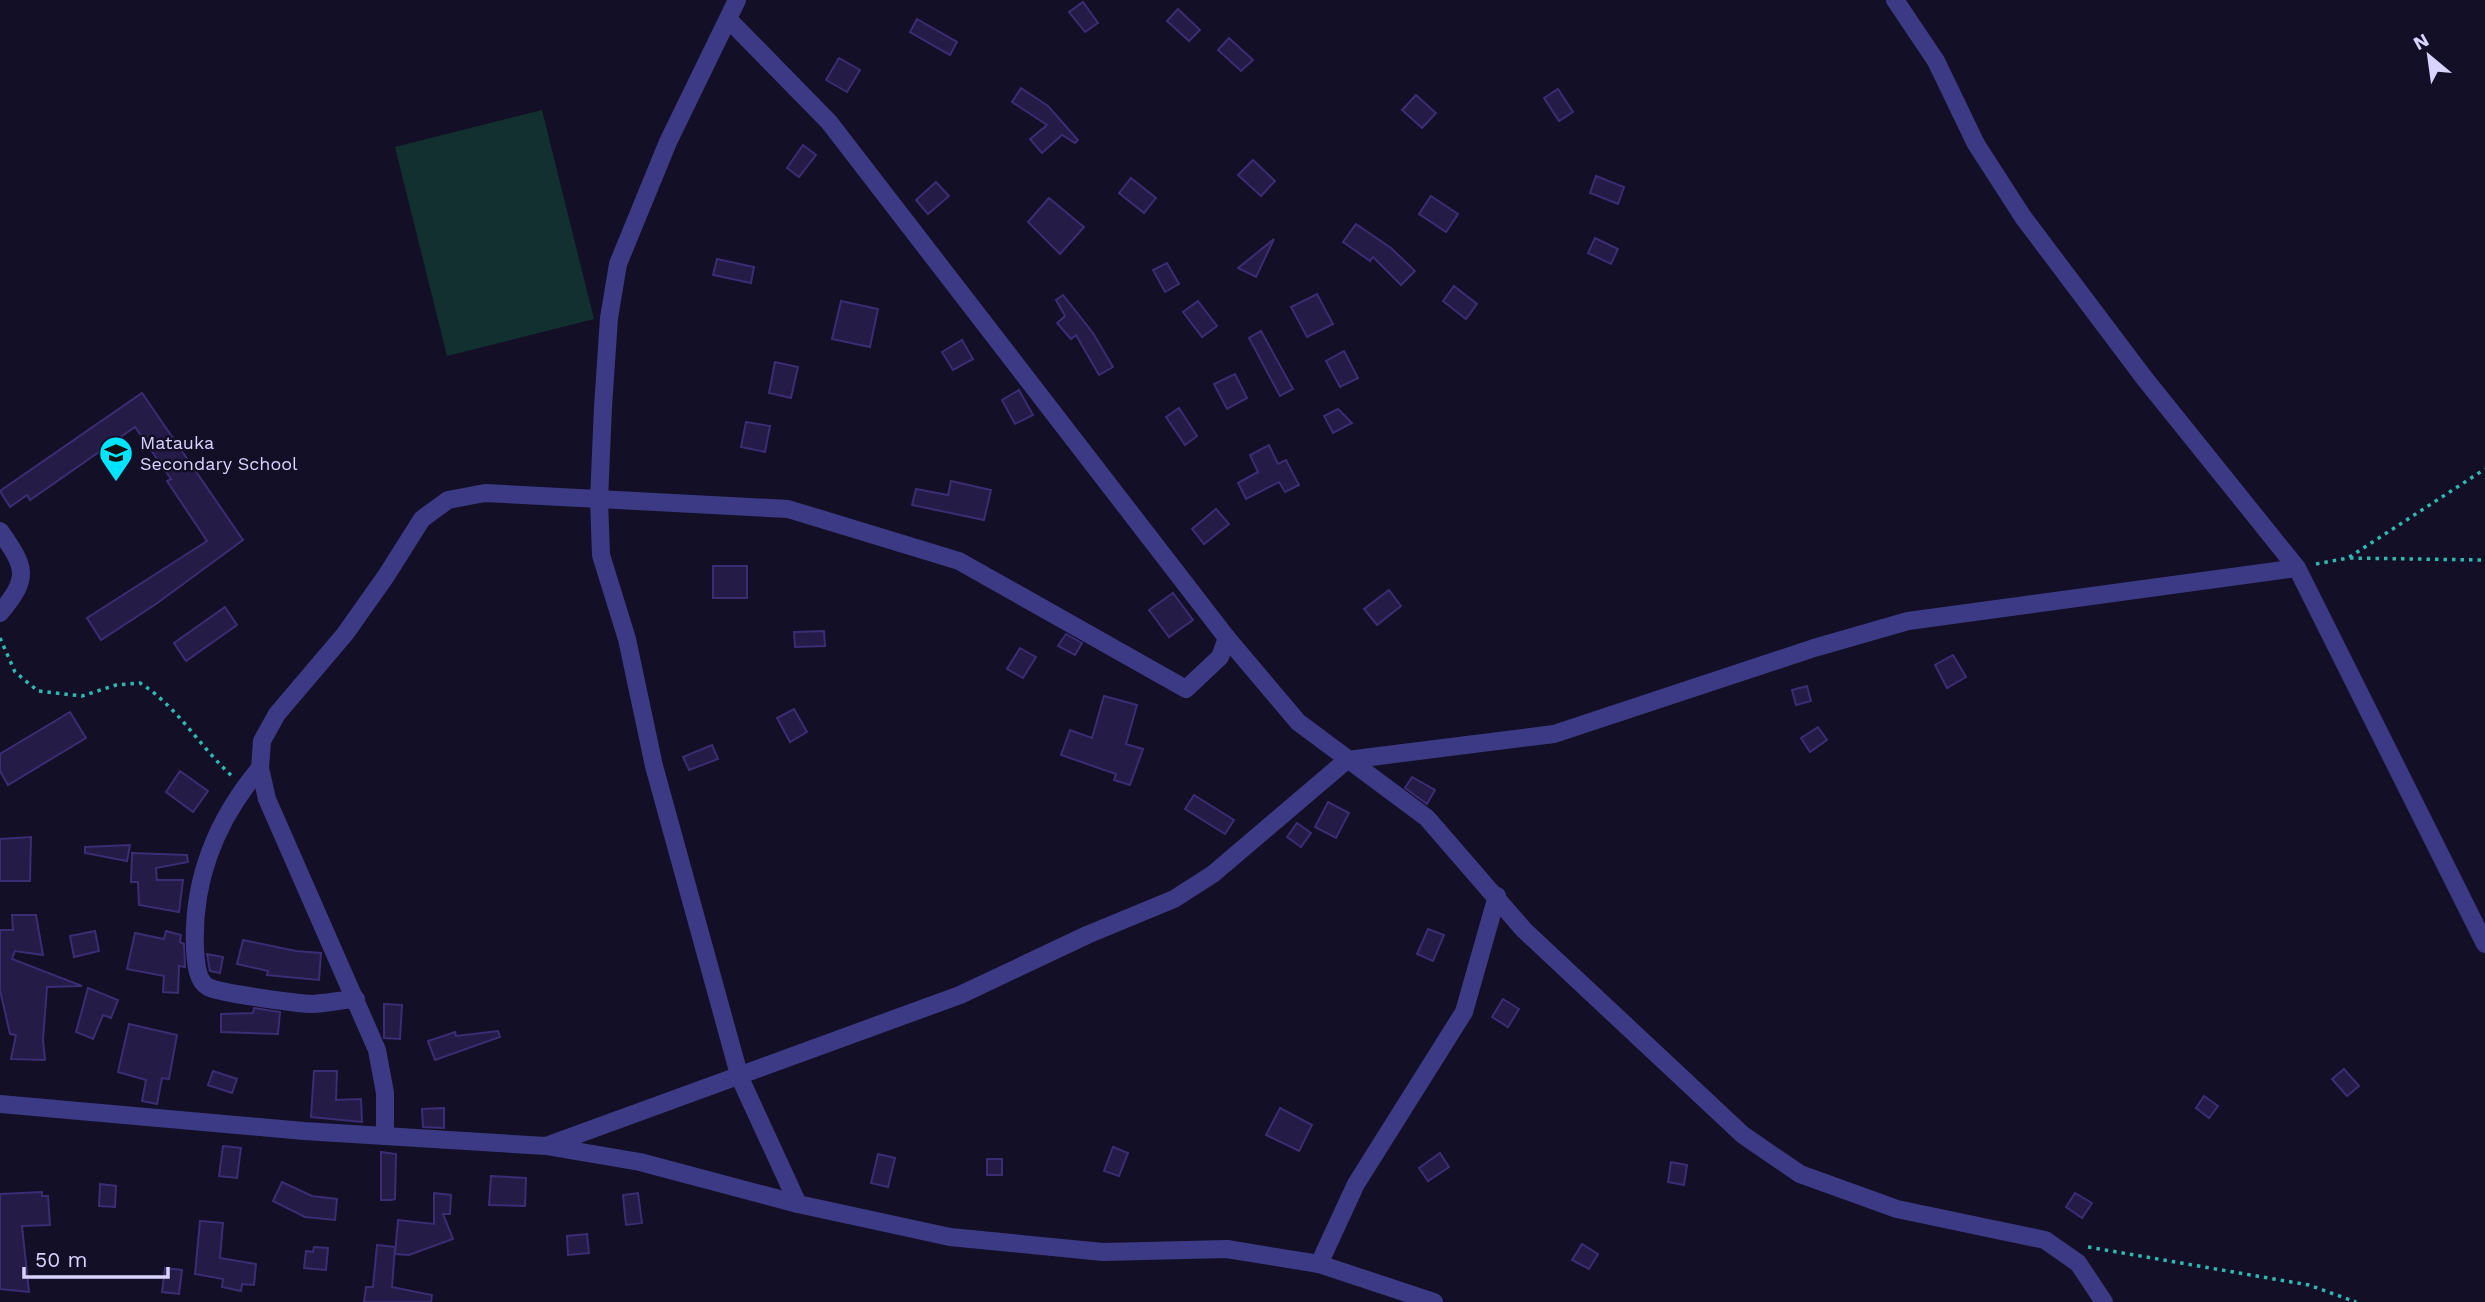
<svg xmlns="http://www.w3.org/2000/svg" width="2485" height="1302" viewBox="0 0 2485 1302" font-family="'Work Sans',sans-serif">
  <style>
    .green { fill: #12302f }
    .building { fill: #241b47; stroke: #3b2d73; stroke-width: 2 }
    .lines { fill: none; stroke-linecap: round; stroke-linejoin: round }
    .path { stroke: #2fb8b0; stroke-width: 3.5; stroke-dasharray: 3.5 5; stroke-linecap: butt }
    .minor { stroke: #3d3a85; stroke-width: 18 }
    .labels { text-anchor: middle; stroke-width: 5; stroke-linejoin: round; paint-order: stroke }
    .poi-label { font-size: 18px; fill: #d9d4ff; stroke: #130f26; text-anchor: start }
  </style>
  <rect width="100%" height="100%" fill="#130f26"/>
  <path class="green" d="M542,110L594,319L447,356L395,147Z"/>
  <g class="building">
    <path d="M1083,2L1098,23L1085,32L1069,12Z"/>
    <path d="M1178,9L1200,30L1189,41L1167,21Z"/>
    <path d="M917,19L957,42L950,55L910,32Z"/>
    <path d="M1229,38L1253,60L1241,71L1218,50Z"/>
    <path d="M839,58L860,70L847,92L826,80Z"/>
    <path d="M1021,88L1048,106L1078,140L1075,143L1062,135L1042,153L1030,139L1047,125L1012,102Z"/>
    <path d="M1558,89L1573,112L1559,121L1544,98Z"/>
    <path d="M1416,95L1436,113L1422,128L1402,110Z"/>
    <path d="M803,145L816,155L799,177L787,168Z"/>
    <path d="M1253,160L1275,181L1261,196L1238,175Z"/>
    <path d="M1596,176L1624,187L1618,204L1590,193Z"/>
    <path d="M1131,178L1156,198L1144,213L1119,193Z"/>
    <path d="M936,182L949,196L928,214L916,200Z"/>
    <path d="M1431,196L1458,214L1446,232L1419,214Z"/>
    <path d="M1049,198L1084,227L1060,254L1028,222Z"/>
    <path d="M1356,224L1391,248L1415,271L1401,285L1373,257L1370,261L1343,242Z"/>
    <path d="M1595,238L1618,249L1611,264L1588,253Z"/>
    <path d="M1274,239L1256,277L1238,268Z"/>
    <path d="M717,259L754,267L751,283L713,275Z"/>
    <path d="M1167,263L1179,284L1165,292L1153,270Z"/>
    <path d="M1454,286L1477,304L1466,319L1443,301Z"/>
    <path d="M1317,294L1333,324L1307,337L1291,307Z"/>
    <path d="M1063,295L1093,333L1113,367L1099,375L1076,335L1071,339L1057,323L1065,316L1056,300Z"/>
    <path d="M841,301L878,309L870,347L832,339Z"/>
    <path d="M1198,301L1217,326L1202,337L1183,312Z"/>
    <path d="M1261,331L1293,389L1280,396L1249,338Z"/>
    <path d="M962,340L973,359L953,370L942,352Z"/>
    <path d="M1344,351L1358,378L1340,387L1326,361Z"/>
    <path d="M775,362L798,367L791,398L769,393Z"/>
    <path d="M1235,374L1247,398L1227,409L1214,384Z"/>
    <path d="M1019,390L1033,415L1015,424L1002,400Z"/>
    <path d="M142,393L243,540L156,604L101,640L87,618L207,541L167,481L171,479L135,427L30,500L27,495L10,507L0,491Z"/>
    <path d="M1179,408L1197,436L1185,445L1166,417Z"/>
    <path d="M1338,409L1352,423L1333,433L1324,416Z"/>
    <path d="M746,422L770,426L765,452L741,447Z"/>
    <path d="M1269,445L1278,464L1286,460L1299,485L1285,492L1279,482L1246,499L1238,483L1258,472L1250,455Z"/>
    <path d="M951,481L991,490L984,520L912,505L916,489L948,495Z"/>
    <path d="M1216,509L1229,524L1204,544L1192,529Z"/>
    <rect x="713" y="566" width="34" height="32"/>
    <path d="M1389,590L1401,606L1377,625L1364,609Z"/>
    <path d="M1173,593L1193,620L1169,637L1149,610Z"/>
    <path d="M225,607L237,625L186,661L174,643Z"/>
    <path d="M824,631L825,646L795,647L794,632Z"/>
    <path d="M1066,634L1082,643L1075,655L1058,646Z"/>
    <path d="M1020,648L1036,657L1023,678L1007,669Z"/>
    <path d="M1953,655L1966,677L1947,688L1935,665Z"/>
    <path d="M1807,686L1811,701L1796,705L1792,690Z"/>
    <path d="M1104,696L1137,705L1126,744L1143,749L1130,785L1114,780L1116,774L1061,755L1070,730L1092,738Z"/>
    <path d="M794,709L807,732L790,742L777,718Z"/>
    <path d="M70,712L86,738L8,785L0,771V754Z"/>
    <path d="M1818,727L1827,740L1810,752L1801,738Z"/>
    <path d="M712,745L718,759L689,770L683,757Z"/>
    <path d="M180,771L208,791L193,812L166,792Z"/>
    <path d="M1412,777L1435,790L1427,804L1405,788Z"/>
    <path d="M1194,795L1234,820L1225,834L1185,809Z"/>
    <path d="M1328,802L1349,813L1336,838L1315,827Z"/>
    <path d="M1297,823L1311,833L1301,847L1287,837Z"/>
    <path d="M31,837L30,881H0V839Z"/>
    <path d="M130,845L127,861L85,853V847Z"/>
    <path d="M132,853L187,855L188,862L156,868L157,880H183L179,912L139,905L138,882H131Z"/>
    <path d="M12,915H36L43,955L15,951L12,959L82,986L47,987L43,1040L45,1060L11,1059L16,1035L10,1034L0,990V930H13Z"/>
    <path d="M1428,929L1444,935L1433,961L1417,954Z"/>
    <path d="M95,931L99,951L74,957L70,936Z"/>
    <path d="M166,931L181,935L180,942L184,944L185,967L179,966L178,993L163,992L164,976L127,969L135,933L164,939Z"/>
    <path d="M243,940L296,951L321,953L319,980L267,975L268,971L237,964Z"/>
    <path d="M207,954L223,957L220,973L210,971Z"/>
    <path d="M88,988L118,1000L111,1018L103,1015L93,1039L76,1032Z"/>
    <path d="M1503,999L1519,1009L1508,1027L1492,1017Z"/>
    <path d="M384,1004L402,1005L400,1039L384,1038Z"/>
    <path d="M254,1008L280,1012L278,1034L221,1032V1014L253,1013Z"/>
    <path d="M129,1024L177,1035L169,1079L162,1078L157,1104L142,1101L146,1080L118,1072Z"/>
    <path d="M498,1031L500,1037L435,1060L428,1041L455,1032L456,1036Z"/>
    <path d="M2344,1069L2359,1086L2347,1096L2332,1079Z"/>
    <path d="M213,1071L237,1079L232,1093L208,1085Z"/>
    <path d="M314,1071H337L336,1100L361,1099L362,1122L311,1117Z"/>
    <path d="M2204,1096L2218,1106L2209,1118L2196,1108Z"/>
    <path d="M444,1108V1128L423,1127L422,1109Z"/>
    <path d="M1280,1108L1312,1125L1299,1151L1266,1135Z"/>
    <path d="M223,1146L241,1148L237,1178L219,1176Z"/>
    <path d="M1113,1147L1128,1153L1119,1176L1104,1171Z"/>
    <path d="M381,1152L396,1154L395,1199L392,1200H381Z"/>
    <path d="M1440,1153L1449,1167L1428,1181L1419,1168Z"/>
    <path d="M878,1154L895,1158L888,1187L871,1183Z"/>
    <rect x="987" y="1159" width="15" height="16"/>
    <path d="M1671,1162L1687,1165L1684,1185L1668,1182Z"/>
    <path d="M491,1176L526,1178L525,1206L489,1205Z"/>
    <path d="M282,1182L312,1196L337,1199L335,1220L305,1217L273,1201Z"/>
    <path d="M100,1184L116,1186L115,1207L99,1206Z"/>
    <path d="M42,1192V1196H48L50,1225L22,1226L29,1292L0,1289V1194Z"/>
    <path d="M434,1193L451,1195L450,1214H443L453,1239L409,1255L395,1254L398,1220L434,1224Z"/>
    <path d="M638,1193L642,1223L626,1225L623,1195Z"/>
    <path d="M2075,1193L2092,1203L2082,1218L2066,1207Z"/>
    <path d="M200,1221L223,1223L220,1258L256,1264L254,1285L242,1284L241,1291L222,1287L223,1279L195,1274Z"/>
    <path d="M587,1234L589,1253L568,1255L567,1236Z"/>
    <path d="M1582,1244L1598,1254L1589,1269L1572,1260Z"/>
    <path d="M377,1245L395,1247L392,1287L432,1295L431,1302H364L366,1287H373Z"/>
    <path d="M314,1247L328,1248L326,1270L304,1268L306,1251L313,1252Z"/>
    <path d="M165,1268L182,1270L179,1294L162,1292Z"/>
  </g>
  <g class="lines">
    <g class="path">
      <path d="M2350,558L2485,560"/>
      <path d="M2316,564L2348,558L2485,469"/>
      <path d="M0,638L15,672L38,691L82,696L116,685L140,683C178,707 199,746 232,776"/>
      <path d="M2088,1247L2309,1285L2356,1302"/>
    </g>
    <g class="minor">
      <path d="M737,0L668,142L618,264L609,318L603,407L599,500L601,555L627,639L654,766L740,1078L798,1204"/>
      <path d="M1895,0L1936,61L1976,144L2023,217L2145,379L2297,568L2485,944"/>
      <path d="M729,20L829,122L1227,638L1298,722L1427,818L1524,930L1743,1135L1800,1174L1897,1209L2045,1240L2078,1263L2104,1302"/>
      <path d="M0,531C26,568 30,577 0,613"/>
      <path d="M260,768C217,819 192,880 195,948C196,961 196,980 208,987C219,993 300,1004 313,1004C327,1003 342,1000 356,999"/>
      <path d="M0,1104L304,1131L546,1146L640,1162L798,1204L950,1237L1103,1252L1227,1249L1319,1264L1434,1302"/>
      <path d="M385,1136V1093L377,1050L267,799L260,768L262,741L277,714L345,634L386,576L422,519L448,500L485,493L788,509L959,561L1186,689L1220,657L1227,638"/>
      <path d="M546,1146L960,995L1087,935L1174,899L1213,874L1347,760L1554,734L1814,648L1908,621L2297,568"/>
      <path d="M1319,1264L1356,1184L1464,1012L1497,896"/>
    </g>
  </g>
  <defs>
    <g id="school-pin" transform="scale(1.75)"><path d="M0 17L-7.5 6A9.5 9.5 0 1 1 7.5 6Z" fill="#00e5ff" stroke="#130f26"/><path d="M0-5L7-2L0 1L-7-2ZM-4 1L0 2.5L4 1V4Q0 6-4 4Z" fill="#111"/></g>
  </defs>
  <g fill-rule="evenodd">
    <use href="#school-pin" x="116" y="453"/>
  </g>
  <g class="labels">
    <g class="poi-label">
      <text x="140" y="449">Matauka<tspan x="140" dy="21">Secondary School</tspan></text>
    </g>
  </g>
  <g transform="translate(2429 56) rotate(331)" stroke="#130f26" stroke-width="5" paint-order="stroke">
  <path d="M0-5L12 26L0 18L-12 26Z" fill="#d9d4ff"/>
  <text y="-10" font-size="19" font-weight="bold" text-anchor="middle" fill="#d9d4ff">N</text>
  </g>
  <path d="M24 1267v10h144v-10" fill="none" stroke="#d9d4ff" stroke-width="3.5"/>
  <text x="35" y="1267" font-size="21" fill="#d9d4ff" stroke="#130f26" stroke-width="5" paint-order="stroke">50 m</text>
</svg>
